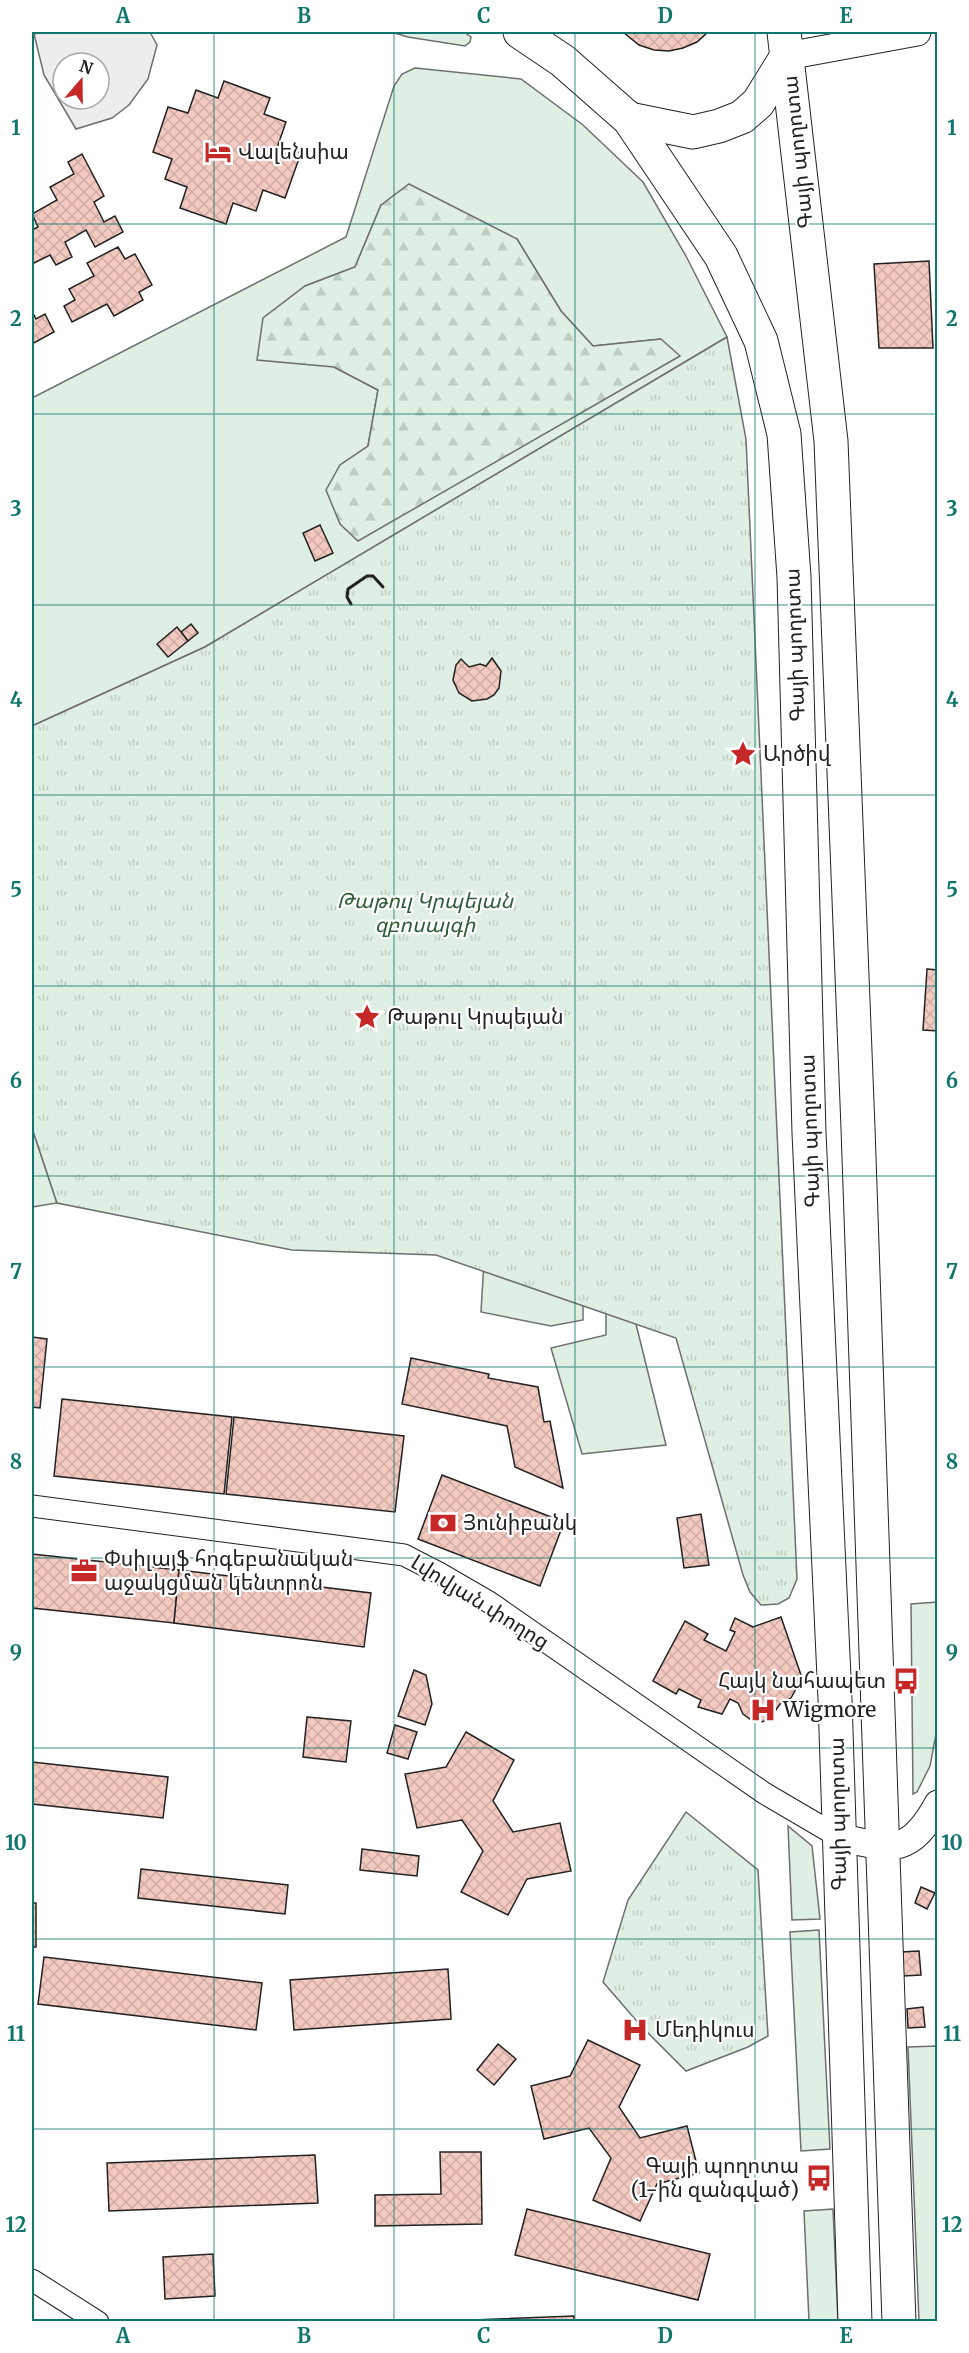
<svg xmlns="http://www.w3.org/2000/svg" width="969" height="2353" viewBox="0 0 969 2353" font-family="Merriweather,'Noto Sans Armenian',serif">
  <style>
    .grass { fill: #e0efe3; stroke: #6f6f6f; stroke-width: 1.5; fill-rule: evenodd }
    .forest { fill: url(#forest-firs); stroke: #6f6f6f; stroke-width: 1.5 }
    .park { fill: url(#park-tufts); stroke: #6f6f6f; stroke-width: 1.5 }
    .parking { fill: #ededed; stroke: #6f6f6f; stroke-width: 1.5; fill-rule: evenodd }
    .building { fill: url(#building-cross-hatch); stroke: #222; stroke-width: 1.5 }
    .lines { fill: none; stroke-linecap: round; stroke-linejoin: round }
    .minor-casing { stroke: #222; stroke-width: 23 }
    .tertiary-casing { stroke: #222; stroke-width: 29 }
    .primary-casing { stroke: #222; stroke-width: 35 }
    .minor { stroke: #fff; stroke-width: 21 }
    .tertiary { stroke: #fff; stroke-width: 27 }
    .primary { stroke: #fff; stroke-width: 33 }
    .wall { stroke: #222; stroke-width: 3 }
    .grid { fill: none; stroke: #0f766e; stroke-width: 1.5; stroke-opacity: 0.55 }
    .labels { text-anchor: middle; stroke-width: 4.5; stroke-linejoin: round; paint-order: stroke }
    .poi-label { font-size: 21px; fill: #222; stroke: #fff; text-anchor: start }
    .street-label { font-size: 21px; fill: #222; stroke: #fff }
    .park-label { font-size: 21px; font-style: italic; fill: #2f5e38; stroke: #fff }
    .neatline { fill: none; stroke: #0f766e; stroke-width: 2 }
    .grid-label { font-size: 20px; text-anchor: middle; font-weight: bold; fill: #0f766e }
  </style>
  <defs>
    <pattern id="forest-firs" width="22" height="20" patternUnits="userSpaceOnUse" patternTransform="scale(1.5)"><rect width="22" height="20" fill="#e0efe3"/><path d="M5 1l3.5 6h-7zM16 11l3.5 6h-7z" fill="#c0cdc2"/></pattern>
    <pattern id="park-tufts" width="24" height="20" patternUnits="userSpaceOnUse" patternTransform="scale(1.5)"><rect width="24" height="20" fill="#e0efe3"/><path d="M3 7l-1-3M5 7V3M7 7l1-3M15 17l-1-3M17 17v-4M19 17l1-3" fill="none" stroke="#c0cdc2"/></pattern>
    <pattern id="building-cross-hatch" width="8" height="8" patternUnits="userSpaceOnUse" patternTransform="scale(1.5)"><rect width="8" height="8" fill="#f3c9c0"/><path d="M0 0l8 8M0 8l8-8" fill="none" stroke="#d0aca5"/></pattern>
  </defs>
  <rect width="100%" height="100%" fill="#fff"/>
  <g class="grass">
    <path d="M391,32H464L471,37L470,42L465,46L408,37Z"/>
    <path d="M415,68L521,79L583,125L643,182L686,256L727,337L205,647L32,726V398L346,237L394,86L402,74ZM381,205L517,239L561,311L593,346L661,339L340,465L368,446L378,390L334,367L305,286L355,267Z"/>
    <path d="M32,1128L57,1203L32,1207Z"/>
    <path d="M485,1244L583,1289V1320L551,1326L481,1312Z"/>
    <path d="M606,1301L631,1304L666,1445L582,1454L551,1348L606,1335Z"/>
    <path d="M937,1602V1729L930,1766L917,1792L913,1794L911,1604Z"/>
    <path d="M788,1826L812,1846L820,1919L792,1920Z"/>
    <path d="M819,1930L830,2149L801,2151L790,1932Z"/>
    <path d="M937,2046V2321H919L908,2047Z"/>
    <path d="M833,2209L838,2321H809L804,2211Z"/>
  </g>
  <path class="forest" d="M409,184L517,239L561,311L593,346L661,339L680,356L358,541L340,524L326,490L340,465L368,446L378,390L334,367L257,360L263,318L305,286L355,267L381,205Z"/>
  <g class="park">
    <path d="M727,337L746,439L797,1579L789,1598L778,1604L761,1605L750,1592L743,1575L676,1338L436,1255L292,1250L57,1203L32,1128V726L205,647Z"/>
    <path d="M686,1812L758,1870L768,2036L748,2047L686,2071L641,2026L603,1982L628,1900Z"/>
  </g>
  <path class="parking" d="M43,32H150L157,45L148,79L129,105L112,118L76,129L44,75L34,34ZM63,63H99V99H63Z"/>
  <g class="building">
    <path d="M623,32H708L697,42L683,48L669,51L654,50L639,45Z"/>
    <path d="M224,81L270,98L264,114L286,122L278,145L301,153L285,198L263,190L256,211L233,203L226,224L180,208L187,187L165,179L172,159L153,152L168,107L188,113L196,90L218,98Z"/>
    <path d="M82,154L104,196L94,202L104,222L115,216L123,232L95,247L86,230L65,242L72,257L56,265L50,255L32,264V230L38,227L32,214L57,200L50,187L74,174L68,162Z"/>
    <path d="M118,247L125,259L135,254L152,285L139,292L143,300L114,316L107,304L72,322L64,306L75,300L69,289L94,276L87,263Z"/>
    <path d="M929,261L933,348H879L874,264Z"/>
    <path d="M32,311L36,319L45,314L54,332L32,344Z"/>
    <path d="M320,525L333,553L315,561L303,533Z"/>
    <path d="M191,624L198,633L188,641L181,632Z"/>
    <path d="M177,627L188,641L168,657L157,644Z"/>
    <path d="M492,658L501,671L499,688L494,695L487,699L472,701L459,693L453,680L456,665L461,659L469,667L480,664L486,666Z"/>
    <path d="M927,969L938,970V1031L923,1030Z"/>
    <path d="M32,1337L47,1339L40,1408L32,1407Z"/>
    <path d="M411,1358L489,1374L488,1378L538,1387L544,1422L550,1421L563,1488L515,1467L507,1426L402,1404Z"/>
    <path d="M62,1399L232,1417L224,1494L54,1476Z"/>
    <path d="M234,1417L404,1436L395,1512L226,1494Z"/>
    <path d="M442,1475L564,1522L540,1586L418,1539Z"/>
    <path d="M701,1514L709,1565L684,1568L677,1518Z"/>
    <path d="M32,1554L179,1570L174,1623L32,1608Z"/>
    <path d="M179,1570L371,1593L364,1647L174,1623Z"/>
    <path d="M781,1617L802,1678L791,1698L780,1704L769,1720L761,1722L750,1719L743,1714L738,1703L730,1699L722,1714L698,1707L701,1700L679,1689L676,1694L653,1681L685,1621L708,1634L704,1640L726,1651L735,1632L730,1630L735,1618L753,1627Z"/>
    <path d="M414,1670L426,1675L432,1704L425,1725L398,1716Z"/>
    <path d="M307,1717L351,1721L346,1762L303,1757Z"/>
    <path d="M395,1725L417,1732L408,1759L387,1753Z"/>
    <path d="M466,1732L514,1760L493,1801L513,1832L560,1823L571,1871L527,1879L508,1915L461,1892L483,1851L462,1820L417,1828L405,1774L446,1767Z"/>
    <path d="M32,1762L168,1777L163,1818L32,1804Z"/>
    <path d="M362,1849L419,1856L417,1876L360,1870Z"/>
    <path d="M141,1869L288,1885L285,1914L138,1898Z"/>
    <path d="M921,1887L935,1893L927,1909L915,1903Z"/>
    <rect x="32" y="1903" width="4" height="44"/>
    <path d="M919,1951L921,1975L903,1976L901,1952Z"/>
    <path d="M44,1957L262,1983L256,2030L38,2004Z"/>
    <path d="M448,1969L451,2019L294,2030L290,1980Z"/>
    <path d="M923,2007L925,2027L908,2028L907,2009Z"/>
    <path d="M588,2040L640,2065L619,2107L640,2138L687,2126L699,2173L657,2184L640,2221L593,2200L611,2158L589,2128L544,2139L531,2086L570,2076Z"/>
    <path d="M498,2044L516,2059L494,2085L477,2070Z"/>
    <path d="M440,2152H481L482,2224L375,2226V2195L441,2194Z"/>
    <path d="M315,2155L318,2203L109,2211L107,2163Z"/>
    <path d="M527,2209L710,2254L698,2300L515,2255Z"/>
    <path d="M213,2254L215,2296L165,2299L163,2257Z"/>
    <path d="M574,2316V2322H422Z"/>
  </g>
  <g class="lines">
    <g class="minor-casing">
      <g id="minor">
        <path d="M32,1506L404,1555L439,1573L489,1602L764,1793L839,1837"/>
        <path d="M32,2280L98,2322"/>
      </g>
    </g>
    <g class="tertiary-casing">
      <g id="tertiary">
        <path d="M787,56L917,32"/>
        <path d="M839,1837C891,1849 909,1857 938,1804"/>
      </g>
    </g>
    <g class="primary-casing">
      <g id="primary">
        <path d="M520,32L563,61L629,119L721,256L761,341L784,434L794,577L809,1133L835,1699L855,2322"/>
        <path d="M784,32L831,441L858,1128L899,2322"/>
        <path d="M629,119L693,132L719,126L742,117L758,103L787,56"/>
      </g>
    </g>
    <use href="#minor" class="minor"/>
    <use href="#tertiary" class="tertiary"/>
    <use href="#primary" class="primary"/>
    <path class="wall" d="M351,604L347,597L348,589L367,576H373L383,587"/>
  </g>
  <path class="grid" d="M214,32V2322M394,32V2322M575,32V2322M755,32V2322M32,224H938M32,414H938M32,605H938M32,795H938M32,986H938M32,1176H938M32,1367H938M32,1558H938M32,1748H938M32,1939H938M32,2129H938"/>
  <defs>
    <g id="hotel-bare" transform="scale(2.07)"><path d="M-6-4.5h1.5V1H6V5H4.5V3h-9V5H-6ZM-4 0a1.8 1.8 0 1 1 3.6 0ZM.5 0V-2.5h3Q6-2.5 6 0Z" fill="#c62828" stroke="#fff" stroke-width="2.5" paint-order="stroke"/></g>
    <g id="sight-bare" transform="scale(2.07)"><path d="M0-6L1.8-2.2L6-1.7L2.9 1.2L3.7 5.4L0 3.3L-3.7 5.4L-2.9 1.2L-6-1.7L-1.8-2.2Z" fill="#c62828" stroke="#fff" stroke-width="2.5" paint-order="stroke"/></g>
    <g id="bank-bare" transform="scale(2.07)"><path d="M-6-4H6V4H-6ZM0-2.3a2.3 2.3 0 1 0 0 4.6a2.3 2.3 0 1 0 0-4.6Z" fill="#c62828" stroke="#fff" stroke-width="2.5" paint-order="stroke"/></g>
    <g id="office-bare" transform="scale(2.07)"><path d="M-6-3h4V-5.5h4V-3h4V5H-6ZM-1-4.5V-3h2v-1.5ZM-6 0V1H6V0Z" fill="#c62828" stroke="#fff" stroke-width="2.5" paint-order="stroke"/></g>
    <g id="bus-bare" transform="scale(2.07)"><path d="M-5-6H5V4H4V6H2V4H-2V6H-4V4H-5ZM-3.5-4V0h7V-4ZM-3.5 1.2v1.5H-2V1.2ZM2 1.2v1.5H3.5V1.2Z" fill="#c62828" stroke="#fff" stroke-width="2.5" paint-order="stroke"/></g>
    <g id="hospital-bare" transform="scale(2.07)"><path d="M-5-5h3v3.5h4V-5h3V5h-3V1.5h-4V5h-3Z" fill="#c62828" stroke="#fff" stroke-width="2.5" paint-order="stroke"/></g>
  </defs>
  <g fill-rule="evenodd">
    <use href="#hotel-bare" x="218" y="152"/>
    <use href="#sight-bare" x="743" y="754"/>
    <use href="#sight-bare" x="367" y="1017"/>
    <use href="#bank-bare" x="443" y="1523"/>
    <use href="#office-bare" x="84" y="1571"/>
    <use href="#bus-bare" x="906" y="1681"/>
    <use href="#hospital-bare" x="763" y="1710"/>
    <use href="#hospital-bare" x="635" y="2030"/>
    <use href="#bus-bare" x="819" y="2178"/>
  </g>
  <g class="labels">
    <g class="poi-label">
      <text x="238" y="159">Վալենսիա</text>
      <text x="763" y="761">Արծիվ</text>
      <text x="387" y="1024">Թաթուլ Կրպեյան</text>
      <text x="463" y="1530">Յունիբանկ</text>
      <text x="104" y="1566">Փսիլայֆ հոգեբանական<tspan x="104" dy="24">աջակցման կենտրոն</tspan></text>
      <text x="886" y="1688" text-anchor="end">Հայկ նահապետ</text>
      <text x="783" y="1717">Wigmore</text>
      <text x="655" y="2037">Մեդիկուս</text>
      <text x="799" y="2173" text-anchor="end">Գայի պողոտա<tspan x="799" dy="24">(1-ին զանգված)</tspan></text>
    </g>
    <g class="street-label">
      <text transform="translate(798 152) rotate(-96)" y="7">Գայի պողոտա</text>
      <text transform="translate(795 645) rotate(-92)" y="7">Գայի պողոտա</text>
      <text transform="translate(810 1131) rotate(-92)" y="7">Գայի պողոտա</text>
      <text transform="translate(480 1602) rotate(32)" y="7">Լվովյան փողոց</text>
      <text transform="translate(838 1814) rotate(-91)" y="7">Գայի պողոտա</text>
    </g>
    <g class="park-label">
      <text x="425" y="908">Թաթուլ Կրպեյան<tspan x="425" dy="24">զբոսայգի</tspan></text>
    </g>
  </g>
  <rect width="969" height="2353" fill="none" stroke="#ffffff" stroke-width="66"/>
  <g transform="translate(81 81) rotate(20)"><circle r="28" fill="#ffffff" stroke="#a7a7a7" stroke-width="1.5"/>
  <path d="M0-4.5L10 22L0 15L-10 22Z" fill="#c62828"/>
  <text y="-9" font-size="16" font-weight="bold" text-anchor="middle" fill="#222222">N</text>
  </g>
  <rect x="33" y="33" width="903" height="2287" class="neatline"/>
  <g class="grid-label">
    <text x="123" y="23">A</text>
    <text x="304" y="23">B</text>
    <text x="484" y="23">C</text>
    <text x="665" y="23">D</text>
    <text x="846" y="23">E</text>
    <text x="16" y="135">1</text>
    <text x="952" y="135">1</text>
    <text x="16" y="326">2</text>
    <text x="952" y="326">2</text>
    <text x="16" y="516">3</text>
    <text x="952" y="516">3</text>
    <text x="16" y="707">4</text>
    <text x="952" y="707">4</text>
    <text x="16" y="897">5</text>
    <text x="952" y="897">5</text>
    <text x="16" y="1088">6</text>
    <text x="952" y="1088">6</text>
    <text x="16" y="1279">7</text>
    <text x="952" y="1279">7</text>
    <text x="16" y="1469">8</text>
    <text x="952" y="1469">8</text>
    <text x="16" y="1660">9</text>
    <text x="952" y="1660">9</text>
    <text x="16" y="1850">10</text>
    <text x="952" y="1850">10</text>
    <text x="16" y="2041">11</text>
    <text x="952" y="2041">11</text>
    <text x="16" y="2232">12</text>
    <text x="952" y="2232">12</text>
    <text x="123" y="2343">A</text>
    <text x="304" y="2343">B</text>
    <text x="484" y="2343">C</text>
    <text x="665" y="2343">D</text>
    <text x="846" y="2343">E</text>
  </g>
</svg>
